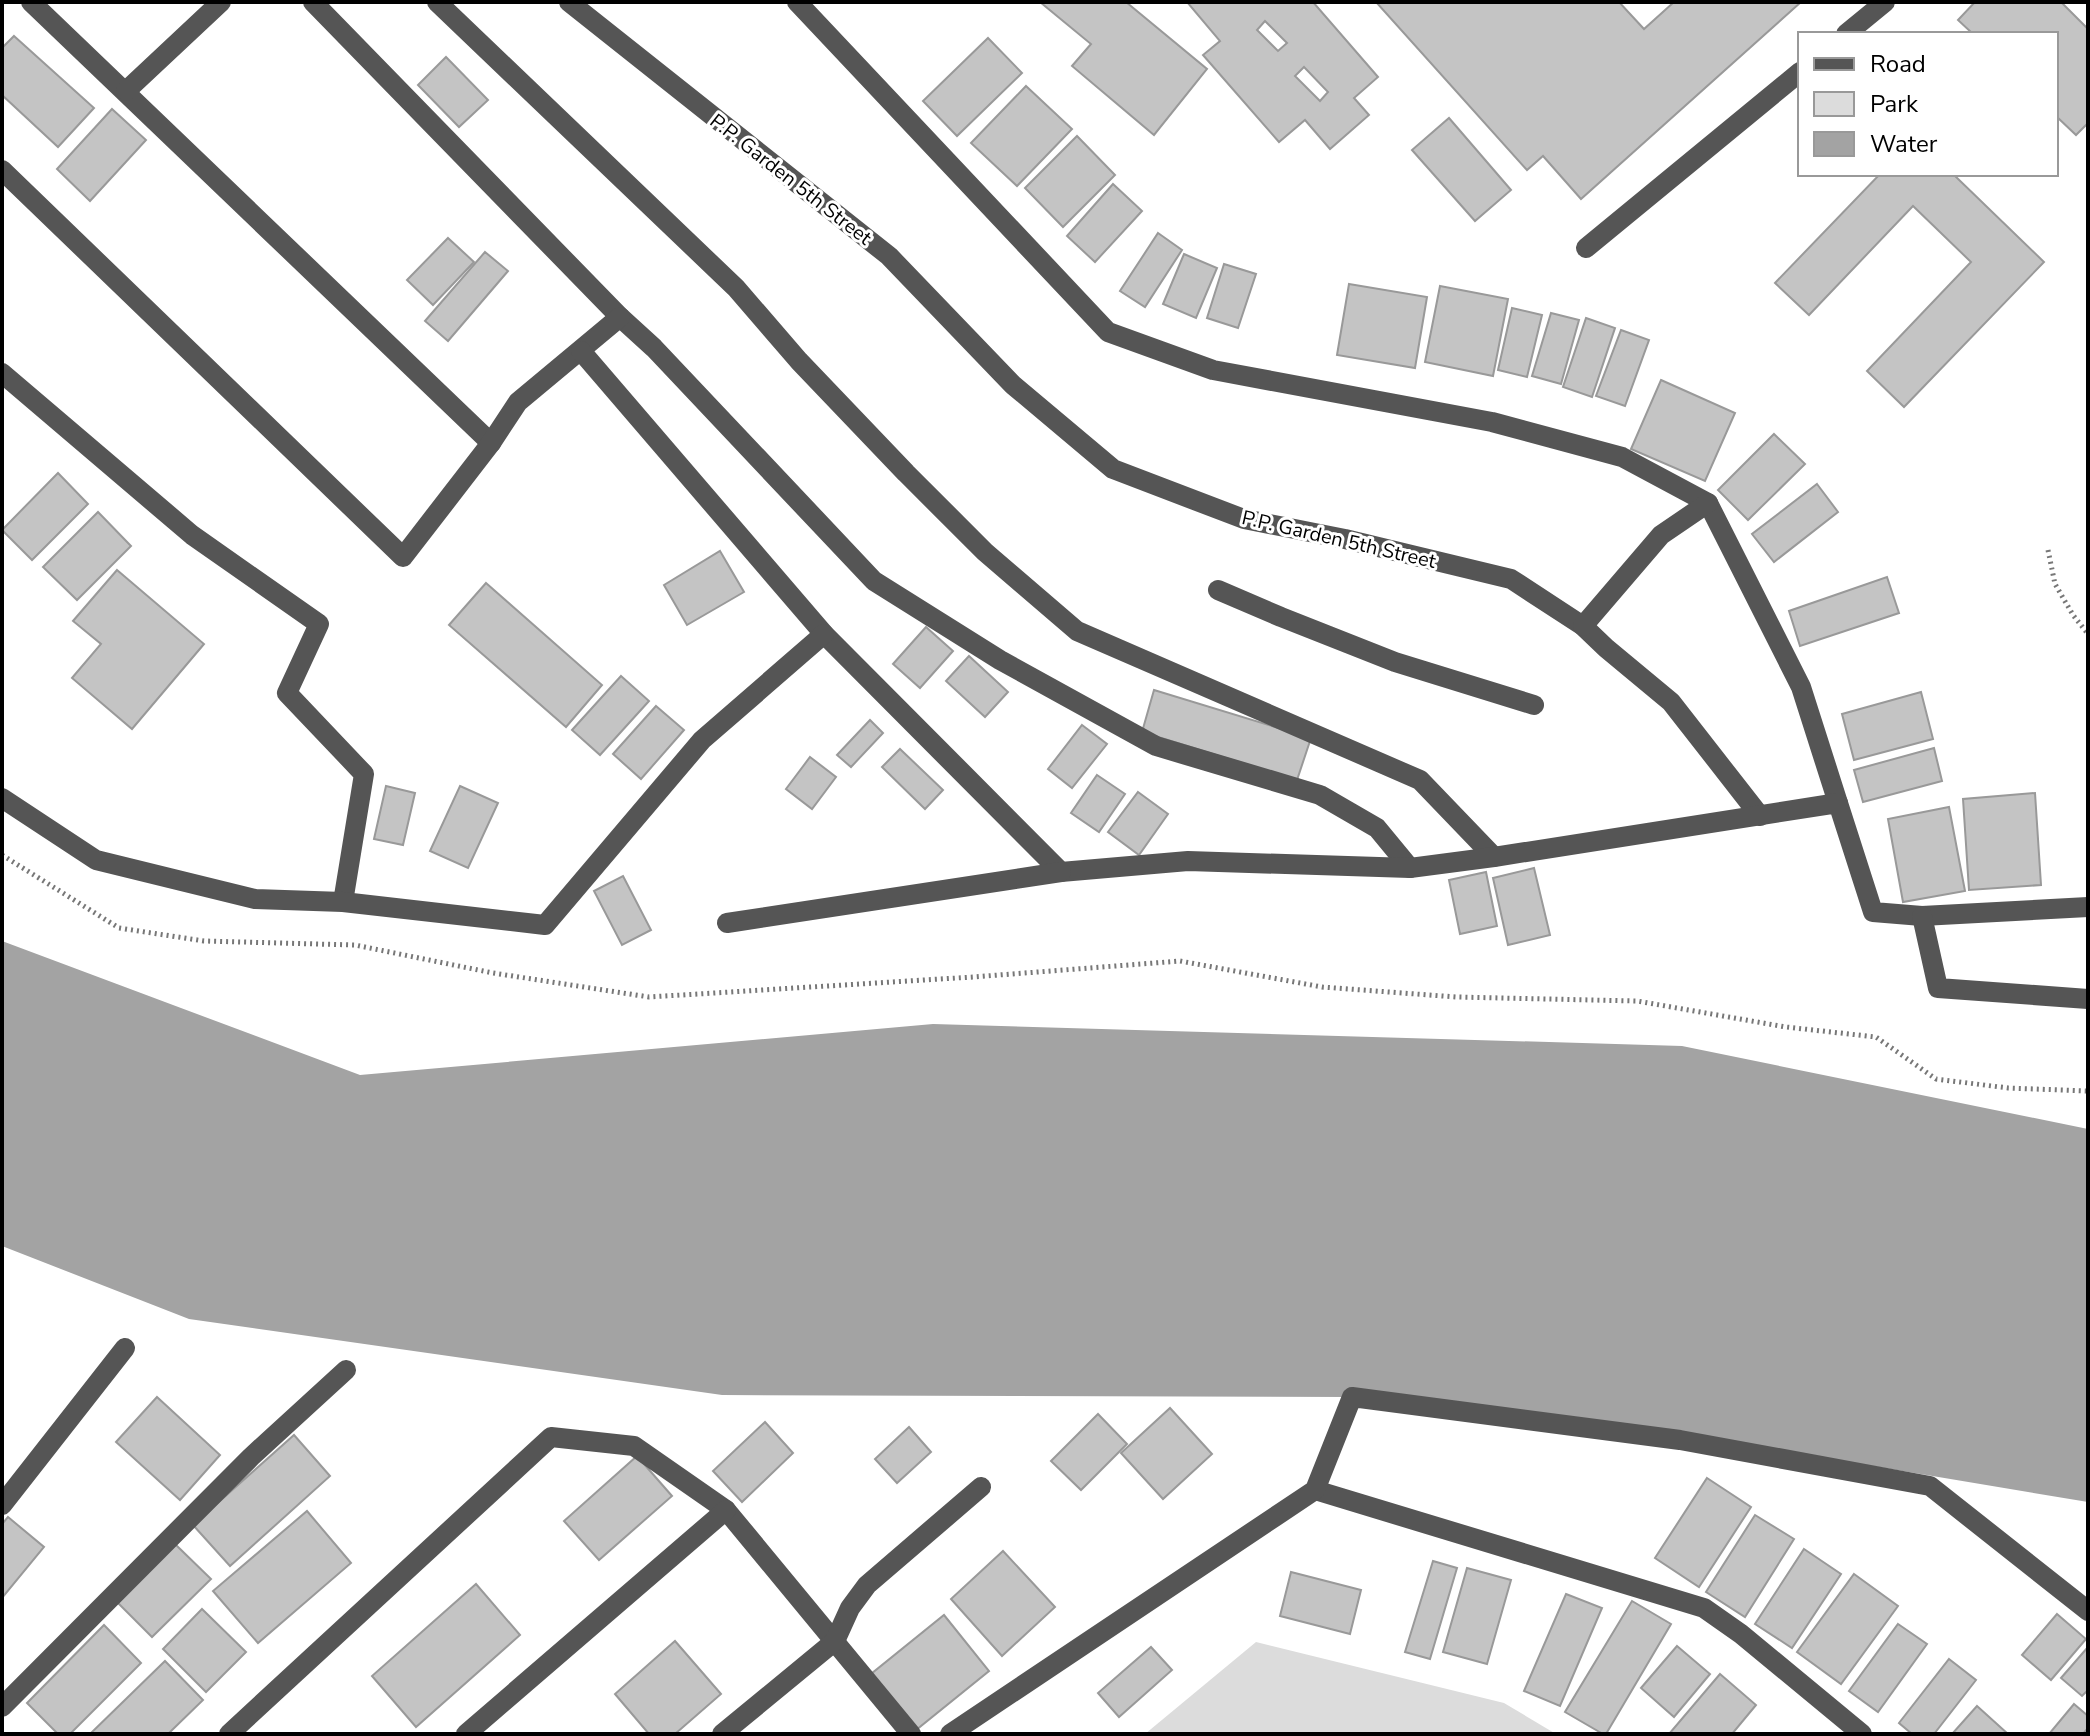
<svg xmlns="http://www.w3.org/2000/svg" width="2090" height="1736" viewBox="0 0 2090 1736" font-family="'Nunito Sans',sans-serif">
  <style>
    .green { fill: #dcdcdc }
    .water { fill: #a3a3a3 }
    .building { fill: #c4c4c4; stroke: #999; stroke-width: 2; fill-rule: evenodd }
    .lines { fill: none; stroke-linecap: round; stroke-linejoin: round }
    .path { stroke: #777; stroke-width: 5; stroke-dasharray: 2 4; stroke-linecap: butt }
    .minor { stroke: #555; stroke-width: 20 }
    .labels { text-anchor: middle; stroke-width: 6; stroke-linejoin: round; paint-order: stroke }
    .street-label { font-size: 20px; fill: #000; stroke: #fff }
  </style>
  <rect width="100%" height="100%" fill="#fff"/>
  <path class="green" d="M1256,1642L1504,1703L1556,1734H1145Z"/>
  <path class="water" d="M2,941L360,1075L933,1024L1682,1046L2088,1129V1502L1831,1459L1352,1397L722,1395L189,1319L2,1246Z"/>
  <g class="building">
    <path d="M1040,2H1126L1207,69L1154,135L1072,66L1091,44Z"/>
    <path d="M1187,2H1313L1378,77L1354,98L1369,115L1330,149L1305,120L1279,142L1203,55L1220,41ZM1265,21L1287,43L1278,51L1257,30ZM1304,67L1328,92L1320,101L1295,76Z"/>
    <path d="M1376,2H1619L1644,29L1674,2H1801L1581,199L1543,156L1527,170Z"/>
    <path d="M1975,2H2061L2088,29V123L2076,135L2056,116V34H1973L1958,20Z"/>
    <path d="M14,36L94,108L58,147L2,95V48Z"/>
    <path d="M988,38L1022,73L957,136L923,101Z"/>
    <path d="M446,57L488,100L459,127L418,85Z"/>
    <path d="M1026,86L1072,129L1017,186L971,143Z"/>
    <path d="M112,109L146,140L90,201L57,169Z"/>
    <path d="M1449,118L1511,190L1475,221L1412,150Z"/>
    <path d="M1077,136L1115,175L1063,227L1025,188Z"/>
    <path d="M1880,174H1953L2044,262L1904,407L1867,371L1971,262L1913,206L1809,315L1775,283Z"/>
    <path d="M1113,184L1142,211L1095,262L1067,236Z"/>
    <path d="M1158,233L1182,250L1145,307L1120,291Z"/>
    <path d="M448,238L474,262L433,305L407,280Z"/>
    <path d="M485,252L508,271L448,341L425,321Z"/>
    <path d="M1184,254L1217,268L1196,318L1163,304Z"/>
    <path d="M1224,264L1256,274L1238,328L1207,318Z"/>
    <path d="M1349,284L1427,297L1415,368L1337,355Z"/>
    <path d="M1440,286L1508,299L1493,376L1425,362Z"/>
    <path d="M1512,308L1542,315L1527,377L1498,370Z"/>
    <path d="M1551,313L1579,320L1561,384L1532,376Z"/>
    <path d="M1586,318L1615,328L1592,397L1563,387Z"/>
    <path d="M1621,330L1649,340L1625,406L1596,396Z"/>
    <path d="M1661,380L1735,413L1705,481L1631,449Z"/>
    <path d="M1774,434L1805,464L1748,520L1718,490Z"/>
    <path d="M58,473L88,504L32,560L2,530Z"/>
    <path d="M1817,484L1838,512L1774,562L1752,534Z"/>
    <path d="M98,512L131,546L77,600L43,567Z"/>
    <path d="M720,551L744,592L687,625L664,585Z"/>
    <path d="M117,570L204,644L132,729L72,678L101,644L73,621Z"/>
    <path d="M1887,577L1899,613L1800,646L1789,611Z"/>
    <path d="M486,583L602,685L566,727L449,625Z"/>
    <path d="M926,627L953,651L920,688L893,664Z"/>
    <path d="M969,656L1008,692L985,717L946,681Z"/>
    <path d="M621,676L649,701L600,755L572,730Z"/>
    <path d="M1154,690L1311,738L1297,780L1142,732Z"/>
    <path d="M1921,692L1933,739L1854,760L1842,714Z"/>
    <path d="M656,706L684,730L641,779L613,754Z"/>
    <path d="M870,720L883,733L851,767L837,755Z"/>
    <path d="M1082,725L1107,744L1072,788L1048,769Z"/>
    <path d="M1934,748L1942,781L1863,802L1854,770Z"/>
    <path d="M900,749L943,790L925,809L882,767Z"/>
    <path d="M810,757L836,777L812,809L786,789Z"/>
    <path d="M1097,775L1125,794L1099,832L1071,813Z"/>
    <path d="M386,786L415,793L403,845L374,839Z"/>
    <path d="M460,786L498,803L468,868L430,851Z"/>
    <path d="M1138,792L1168,814L1139,855L1108,832Z"/>
    <path d="M2035,793L2041,885L1969,890L1963,799Z"/>
    <path d="M1949,807L1965,891L1903,902L1888,819Z"/>
    <path d="M1534,868L1550,935L1508,945L1493,878Z"/>
    <path d="M1486,872L1497,926L1460,934L1449,880Z"/>
    <path d="M623,876L651,930L622,945L594,891Z"/>
    <path d="M157,1397L220,1455L180,1500L116,1442Z"/>
    <path d="M1170,1408L1212,1454L1163,1499L1121,1453Z"/>
    <path d="M1098,1414L1127,1444L1081,1490L1051,1461Z"/>
    <path d="M765,1422L793,1453L742,1502L713,1471Z"/>
    <path d="M909,1427L931,1452L897,1483L875,1459Z"/>
    <path d="M294,1435L330,1476L230,1566L193,1525Z"/>
    <path d="M637,1456L672,1496L599,1560L564,1521Z"/>
    <path d="M1707,1478L1751,1507L1699,1587L1655,1558Z"/>
    <path d="M307,1511L351,1563L258,1643L213,1591Z"/>
    <path d="M1755,1515L1794,1539L1745,1617L1706,1592Z"/>
    <path d="M8,1517L44,1547L2,1598V1524Z"/>
    <path d="M175,1544L211,1579L152,1637L117,1602Z"/>
    <path d="M1804,1549L1841,1574L1792,1648L1755,1624Z"/>
    <path d="M1003,1551L1055,1607L1002,1656L951,1599Z"/>
    <path d="M1433,1561L1457,1568L1430,1659L1405,1652Z"/>
    <path d="M1467,1568L1511,1580L1487,1664L1443,1652Z"/>
    <path d="M1291,1572L1361,1590L1350,1634L1280,1616Z"/>
    <path d="M1854,1574L1898,1606L1841,1684L1797,1652Z"/>
    <path d="M476,1584L520,1635L416,1727L372,1676Z"/>
    <path d="M1566,1594L1602,1608L1560,1706L1524,1691Z"/>
    <path d="M1632,1601L1671,1624L1606,1734H1603L1565,1712Z"/>
    <path d="M202,1609L246,1652L206,1692L163,1649Z"/>
    <path d="M2057,1614L2086,1639L2051,1680L2022,1655Z"/>
    <path d="M944,1615L989,1671L916,1730L871,1674Z"/>
    <path d="M1898,1624L1927,1644L1878,1712L1849,1691Z"/>
    <path d="M104,1625L141,1663L70,1734H58L27,1703Z"/>
    <path d="M675,1641L721,1694L675,1734H649L615,1694Z"/>
    <path d="M1677,1646L1710,1674L1674,1717L1641,1688Z"/>
    <path d="M1151,1647L1172,1670L1119,1717L1098,1693Z"/>
    <path d="M2088,1647V1690L2082,1696L2061,1678Z"/>
    <path d="M1949,1659L1976,1680L1934,1734H1912L1899,1723Z"/>
    <path d="M165,1661L203,1700L168,1734H90Z"/>
    <path d="M1720,1674L1756,1705L1732,1734H1669Z"/>
    <path d="M2074,1704L2088,1716V1728L2083,1734H2049Z"/>
    <path d="M1977,1706L2008,1734H1952Z"/>
  </g>
  <g class="lines">
    <g class="path">
      <path d="M2048,550L2055,584L2073,615L2088,634"/>
      <path d="M2,855L119,928L204,941L355,945L493,973L649,997L973,977L1180,961L1322,987L1456,997L1637,1001L1786,1027L1876,1037L1936,1079L2008,1088L2088,1091"/>
    </g>
    <g class="minor">
      <path d="M31,2L491,443"/>
      <path d="M313,2L620,317L654,348L874,581L1000,660L1156,746L1320,795L1377,828L1410,868"/>
      <path d="M437,2L736,288L799,361L906,473L985,552L1077,631L1420,780L1494,857"/>
      <path d="M569,2L889,256L1013,385L1113,469L1244,519L1345,539L1511,579L1583,626L1606,648L1671,702L1760,816"/>
      <path d="M797,2L1108,332L1213,370L1492,422L1622,457L1708,503L1801,687L1838,803"/>
      <path d="M1846,34L1885,2"/>
      <path d="M126,91L221,2"/>
      <path d="M2,170L403,557L491,443L518,402L620,317"/>
      <path d="M1586,248L1800,72"/>
      <path d="M581,351L824,634L1061,872L1188,861L1410,868L1494,857L1838,803L1873,912L1922,916L2088,907"/>
      <path d="M2,373L192,535L319,624L287,693L364,774L343,902"/>
      <path d="M1218,590L1281,617L1395,662L1534,705"/>
      <path d="M1583,626L1661,535L1708,503"/>
      <path d="M2,798L96,860L255,899L343,902L545,925L702,740L824,634"/>
      <path d="M1922,916L1938,988L2088,999"/>
      <path d="M727,923L1061,872"/>
      <path d="M1315,1490L1704,1608L1741,1634L1862,1734"/>
      <path d="M2,1505L125,1348"/>
      <path d="M2,1707L251,1457L346,1370"/>
      <path d="M229,1734L551,1437L634,1446L726,1510L911,1734"/>
      <path d="M466,1734L726,1510"/>
      <path d="M722,1734L835,1641L850,1608L867,1585L981,1487"/>
      <path d="M950,1734L1315,1490L1352,1397L1680,1440L1930,1486L2088,1611"/>
    </g>
  </g>
  <g class="labels">
    <g class="street-label">
      <text transform="translate(791 179) rotate(38)" y="7">P.P. Garden 5th Street</text>
      <text transform="translate(1339 539) rotate(13)" y="7">P.P. Garden 5th Street</text>
    </g>
  </g>
  <rect width="2090" height="1736" fill="none" stroke="#000000" stroke-width="8"/>
  <rect x="1798" y="32" width="260" height="144" fill="#ffffff" stroke="#999999" stroke-width="2"/>
  <rect x="1814" y="58" width="40" height="12" fill="#555555" stroke="#999999" stroke-width="2"/>
  <text x="1870" y="72" font-size="24" fill="#000000">Road</text>
  <rect x="1814" y="92" width="40" height="24" fill="#dcdcdc" stroke="#999999" stroke-width="2"/>
  <text x="1870" y="112" font-size="24" fill="#000000">Park</text>
  <rect x="1814" y="132" width="40" height="24" fill="#a3a3a3" stroke="#999999" stroke-width="2"/>
  <text x="1870" y="152" font-size="24" fill="#000000">Water</text>
</svg>
